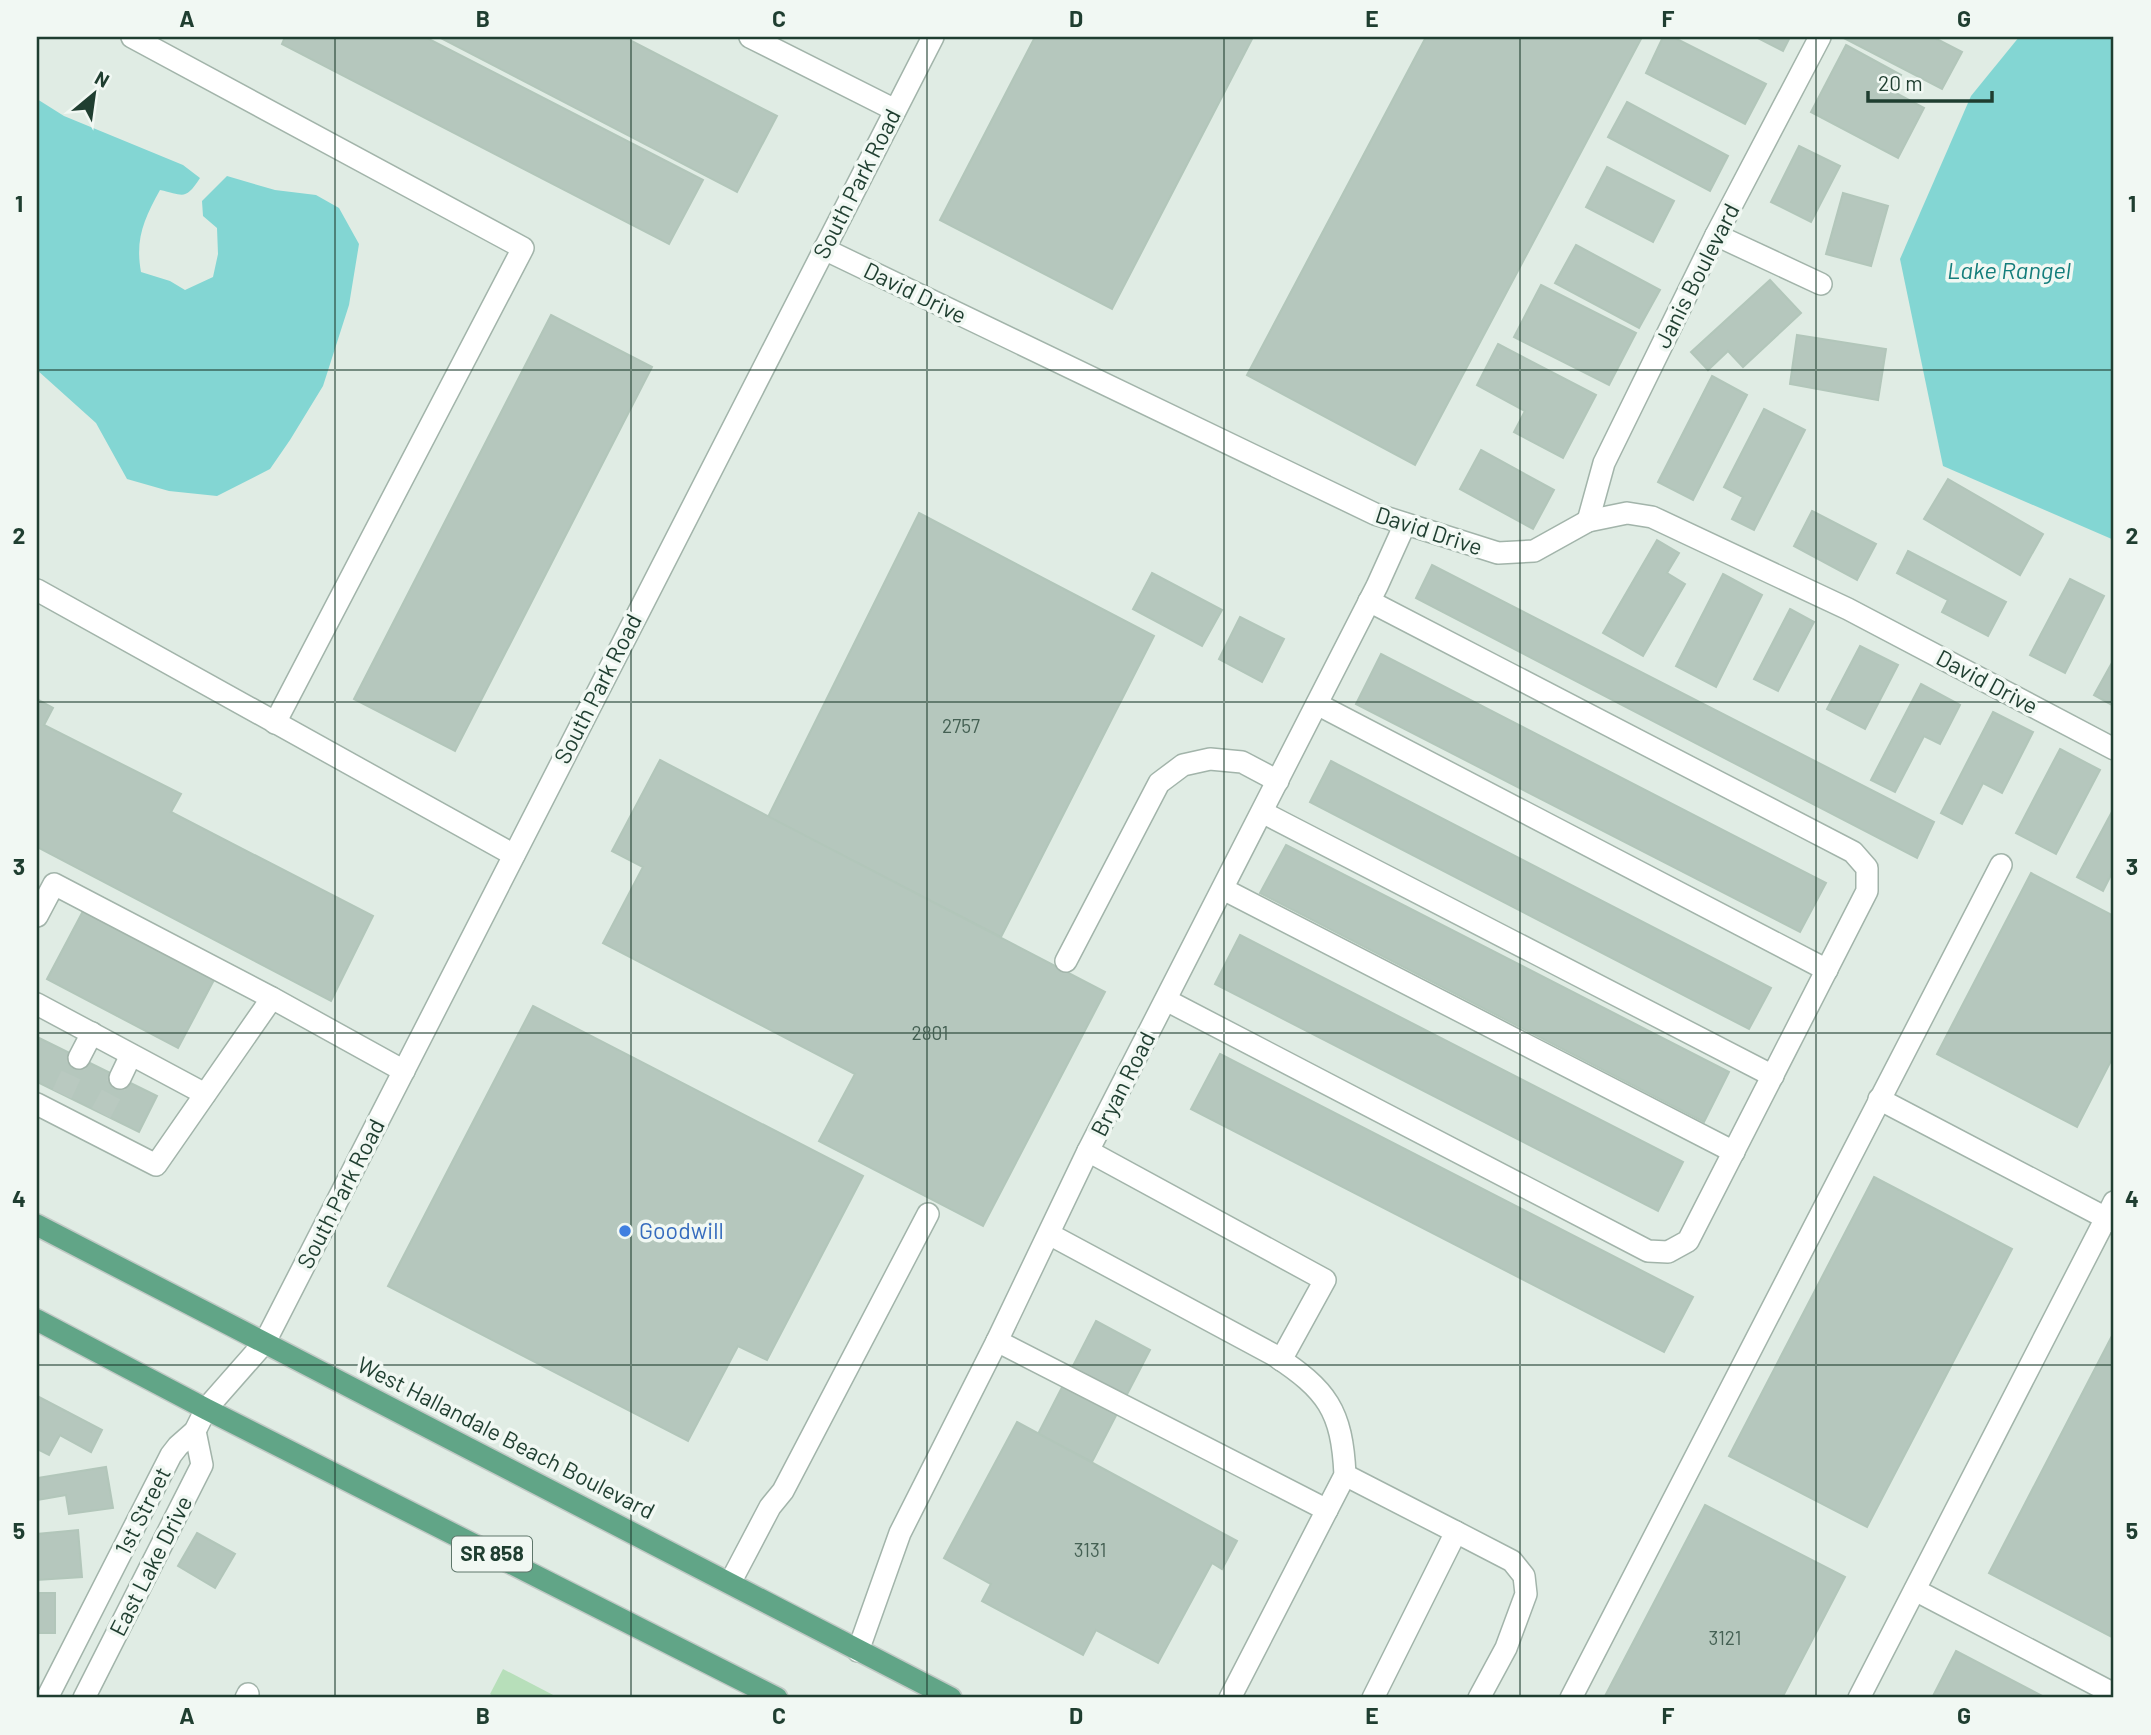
<svg xmlns="http://www.w3.org/2000/svg" width="2151" height="1735" viewBox="0 0 2151 1735" font-family="Barlow,sans-serif">
  <style>
    .green { fill: #b7dfba }
    .water { fill: #83d6d3 }
    .building { fill: #b5c7bd; stroke: #b2c6ba; stroke-width: 2 }
    .lines { fill: none; stroke-linecap: round; stroke-linejoin: round }
    .minor-tunnel { stroke: #b9c9c0; stroke-width: 21; stroke-dasharray: 21 10; stroke-linecap: butt }
    .minor-casing { stroke: #a2b4aa; stroke-width: 24 }
    .major-casing { stroke: #c0c9c5; stroke-width: 24 }
    .minor { stroke: #fff; stroke-width: 21 }
    .major { stroke: #61a587; stroke-width: 21 }
    .grid { fill: none; stroke: #1f3e30; stroke-width: 2; stroke-opacity: 0.55 }
    .shop-dot { fill: #3f7fe0; stroke: #f1f8f3; stroke-width: 2.5 }
    .labels { text-anchor: middle; stroke-width: 7; stroke-linejoin: round; paint-order: stroke }
    .number-label { font-size: 19px; fill: #446053 }
    .shield { fill: #f1f8f3; stroke: #5e766a; stroke-width: 2 }
    .shield-label { font-size: 21px; font-weight: bold; fill: #1f3e30 }
    .street-label { font-size: 23px; fill: #1f3e30; stroke: #f1f8f3 }
    .shop-label { font-size: 23px; fill: #366cbe; stroke: #f1f8f3; text-anchor: start }
    .water-label { font-size: 24px; font-style: italic; fill: #157e7c; stroke: #f1f8f3 }
    .neatline { fill: none; stroke: #1f3e30; stroke-width: 2.5 }
    .grid-label { font-size: 23px; text-anchor: middle; font-weight: bold; fill: #1f3e30 }
  </style>
  <rect width="100%" height="100%" fill="#e0ece4"/>
  <path class="green" d="M503,1669L559,1698H496L490,1694Z"/>
  <g class="water">
    <path d="M2019,37H2114V540L1943,466L1900,259L1971,96Z"/>
    <path d="M37,99L64,116L183,165L200,178C185,201 184,195 160,190C144,219 135,239 141,272L170,281L185,290L213,277L218,254L217,228L203,216L202,201L227,176L275,190L316,195L339,208L359,244L349,305L323,386L290,440L270,469L217,496L169,491L127,479L96,423L37,370Z"/>
  </g>
  <g class="building">
    <path d="M285,37H425L703,180L669,244L282,44Z"/>
    <path d="M439,37H624L777,116L737,192Z"/>
    <path d="M1035,37H1253L1112,309L940,220Z"/>
    <path d="M1426,37H1642L1415,465L1247,375Z"/>
    <path d="M1663,37H1673L1766,84L1745,124L1646,73Z"/>
    <path d="M1756,37H1790L1783,51Z"/>
    <path d="M1842,37H1933L1962,52L1942,89Z"/>
    <path d="M1846,45L1901,75L1892,91L1924,108L1898,158L1811,112Z"/>
    <path d="M1627,102L1728,156L1710,191L1608,137Z"/>
    <path d="M1799,146L1840,166L1811,222L1771,202Z"/>
    <path d="M1607,167L1674,201L1653,242L1586,207Z"/>
    <path d="M1843,193L1888,206L1871,266L1826,254Z"/>
    <path d="M1576,245L1660,290L1639,328L1555,283Z"/>
    <path d="M1770,280L1801,313L1743,367L1728,351L1708,370L1691,352Z"/>
    <path d="M1541,285L1636,333L1609,385L1514,337Z"/>
    <path d="M551,315L652,367L455,751L354,699Z"/>
    <path d="M1797,335L1886,349L1878,400L1790,384Z"/>
    <path d="M1498,344L1596,395L1563,458L1514,432L1525,411L1477,385Z"/>
    <path d="M1712,376L1747,395L1693,500L1658,482Z"/>
    <path d="M1764,409L1805,430L1754,530L1732,519L1743,497L1724,487Z"/>
    <path d="M1481,450L1554,490L1533,529L1460,489Z"/>
    <path d="M1948,479L2043,534L2020,575L1924,519Z"/>
    <path d="M1812,511L1876,544L1857,580L1794,546Z"/>
    <path d="M919,513L1154,636L1001,937L768,817Z"/>
    <path d="M1657,540L1679,553L1667,573L1685,584L1643,656L1603,633Z"/>
    <path d="M1908,551L2006,602L1988,636L1942,612L1948,600L1897,573Z"/>
    <path d="M1432,565L1934,822L1917,858L1416,598Z"/>
    <path d="M1152,573L1222,610L1202,646L1133,609Z"/>
    <path d="M1723,574L1762,595L1716,687L1676,666Z"/>
    <path d="M2070,579L2104,596L2065,673L2030,655Z"/>
    <path d="M1790,609L1814,622L1778,691L1754,679Z"/>
    <path d="M1240,617L1284,639L1262,682L1219,659Z"/>
    <path d="M1860,646L1898,665L1865,729L1827,709Z"/>
    <path d="M1381,654L1826,883L1800,932L1356,704Z"/>
    <path d="M2114,659V706L2094,695Z"/>
    <path d="M1921,684L1960,705L1940,744L1924,736L1895,792L1871,780Z"/>
    <path d="M37,699L53,708L44,725L181,794L171,812L373,916L331,1001L37,847Z"/>
    <path d="M1993,712L2033,732L2002,793L1983,783L1962,824L1941,813Z"/>
    <path d="M2060,749L2100,770L2056,854L2016,833Z"/>
    <path d="M660,760L1105,992L983,1226L819,1141L855,1074L603,943L643,867L612,851Z"/>
    <path d="M1331,761L1771,988L1749,1029L1310,802Z"/>
    <path d="M2114,808V869L2103,891L2077,877Z"/>
    <path d="M1286,845L1729,1072L1704,1122L1260,893Z"/>
    <path d="M2031,873L2114,916V1055L2077,1127L1937,1054Z"/>
    <path d="M83,911L214,980L178,1048L47,979Z"/>
    <path d="M1240,935L1683,1162L1658,1211L1215,984Z"/>
    <path d="M533,1006L863,1176L767,1360L738,1346L688,1441L388,1286Z"/>
    <path d="M37,1037L157,1096L139,1132L37,1082Z"/>
    <path d="M1220,1054L1693,1297L1664,1352L1191,1109Z"/>
    <path d="M1874,1177L2012,1249L1867,1527L1729,1456Z"/>
    <path d="M1096,1321L1150,1350L1092,1462L1038,1434Z"/>
    <path d="M2114,1332V1638L1989,1573Z"/>
    <path d="M37,1396L102,1430L91,1452L60,1435L49,1455L37,1449Z"/>
    <path d="M1017,1422L1237,1541L1222,1569L1212,1563L1158,1663L1096,1630L1083,1655L982,1601L991,1584L944,1558Z"/>
    <path d="M106,1467L113,1508L69,1514L66,1495L37,1500V1478Z"/>
    <path d="M1705,1505L1845,1577L1782,1698H1604Z"/>
    <path d="M78,1530L82,1577L37,1580V1534Z"/>
    <path d="M197,1533L235,1554L215,1588L178,1566Z"/>
    <rect x="37" y="1593" width="18" height="40"/>
    <path d="M1956,1651L2046,1698H1932Z"/>
  </g>
  <g class="lines">
    <g class="minor-tunnel">
      <path d="M62,1094L79,1058"/>
      <path d="M101,1113L120,1078"/>
    </g>
    <g class="minor-casing">
      <g id="minor">
        <path d="M132,37L523,248L275,723"/>
        <path d="M750,37L895,110"/>
        <path d="M1716,235L1821,284"/>
        <path d="M824,249L1375,514L1498,553L1534,551L1588,521L1627,513L1652,517L1848,609L2114,749"/>
        <path d="M1588,521L1604,463L1716,235L1820,37"/>
        <path d="M37,590L514,855"/>
        <path d="M1317,704L1827,970"/>
        <path d="M1262,812L1773,1076"/>
        <path d="M1223,889L1734,1152"/>
        <path d="M37,916L54,884L272,998L404,1071"/>
        <path d="M1066,961L1159,783L1183,765L1210,759L1242,762L1278,781"/>
        <path d="M1166,1000L1648,1251L1668,1252L1688,1241L1867,891V868L1853,852L1369,601"/>
        <path d="M37,1004L205,1094"/>
        <path d="M79,1058L92,1033"/>
        <path d="M120,1078L131,1055"/>
        <path d="M1879,1099L2106,1218L2114,1202"/>
        <path d="M37,1104L156,1165L272,998"/>
        <path d="M1088,1151L1325,1280L1281,1360"/>
        <path d="M1049,1234L1274,1355C1327,1390 1342,1410 1345,1475L1230,1698"/>
        <path d="M997,1341L1327,1510"/>
        <path d="M1345,1475L1456,1532L1373,1698"/>
        <path d="M1456,1532L1512,1561L1524,1576L1526,1594L1506,1648L1479,1698"/>
        <path d="M730,1583L770,1507L783,1491L928,1214"/>
        <path d="M1915,1590L2114,1694"/>
        <path d="M858,1651L900,1533L997,1341L1088,1151L1377,586L1405,524"/>
        <path d="M47,1698L171,1455L178,1446L195,1431L206,1409L265,1342L933,37"/>
        <path d="M84,1698L202,1465L195,1431"/>
        <path d="M246,1698L248,1694"/>
        <path d="M1571,1698L2001,865"/>
        <path d="M1859,1698L2106,1218L2114,1222"/>
      </g>
    </g>
    <g class="major-casing">
      <g id="major">
        <path d="M37,1225L951,1698"/>
        <path d="M37,1320L206,1409L777,1698"/>
      </g>
    </g>
    <use href="#minor" class="minor"/>
    <use href="#major" class="major"/>
  </g>
  <path class="grid" d="M335,37V1698M631,37V1698M927,37V1698M1224,37V1698M1520,37V1698M1816,37V1698M37,370H2114M37,702H2114M37,1033H2114M37,1365H2114"/>
  <circle class="shop-dot" cx="625" cy="1231" r="7"/>
  <g class="labels">
    <g class="number-label">
      <text x="961" y="733">2757</text>
      <text x="930" y="1040">2801</text>
      <text x="1090" y="1557">3131</text>
      <text x="1725" y="1645">3121</text>
    </g>
    <rect class="shield" x="452" y="1536.5" width="80" height="35" rx="5"/>
    <g class="shield-label">
      <text x="492" y="1561">SR 858</text>
    </g>
    <g class="street-label">
      <text transform="translate(857 184) rotate(-63)" y="8">South Park Road</text>
      <text transform="translate(1697 276) rotate(-63)" y="8">Janis Boulevard</text>
      <text transform="translate(915 293) rotate(26)" y="8">David Drive</text>
      <text transform="translate(1429 531) rotate(18)" y="8">David Drive</text>
      <text transform="translate(1987 682) rotate(28)" y="8">David Drive</text>
      <text transform="translate(598 689) rotate(-63)" y="8">South Park Road</text>
      <text transform="translate(1123 1084) rotate(-63)" y="8">Bryan Road</text>
      <text transform="translate(341 1194) rotate(-63)" y="8">South Park Road</text>
      <text transform="translate(506 1438) rotate(27)" y="8">West Hallandale Beach Boulevard</text>
      <text transform="translate(143 1511) rotate(-63)" y="8">1st Street</text>
      <text transform="translate(151 1566) rotate(-63)" y="8">East Lake Drive</text>
    </g>
    <g class="shop-label">
      <text x="639" y="1239">Goodwill</text>
    </g>
    <g class="water-label">
      <text x="2009" y="279">Lake Rangel</text>
    </g>
  </g>
  <rect width="2151" height="1735" fill="none" stroke="#f1f8f3" stroke-width="77"/>
  <g transform="translate(94 94) rotate(29)" stroke="#f1f8f3" stroke-width="5" paint-order="stroke">
  <path d="M0-5L12 26L0 18L-12 26Z" fill="#1f3e30"/>
  <text y="-10" font-size="19" font-weight="bold" text-anchor="middle" fill="#1f3e30">N</text>
  </g>
  <path d="M1868 91v10h124v-10" fill="none" stroke="#1f3e30" stroke-width="3.5"/>
  <text x="1878" y="91" font-size="21" fill="#1f3e30" stroke="#f1f8f3" stroke-width="5" paint-order="stroke">20 m</text>
  <rect x="38" y="38" width="2074" height="1658" class="neatline"/>
  <g class="grid-label">
    <text x="187" y="27">A</text>
    <text x="483" y="27">B</text>
    <text x="779" y="27">C</text>
    <text x="1076" y="27">D</text>
    <text x="1372" y="27">E</text>
    <text x="1668" y="27">F</text>
    <text x="1964" y="27">G</text>
    <text x="19" y="212">1</text>
    <text x="2132" y="212">1</text>
    <text x="19" y="544">2</text>
    <text x="2132" y="544">2</text>
    <text x="19" y="875">3</text>
    <text x="2132" y="875">3</text>
    <text x="19" y="1207">4</text>
    <text x="2132" y="1207">4</text>
    <text x="19" y="1539">5</text>
    <text x="2132" y="1539">5</text>
    <text x="187" y="1724">A</text>
    <text x="483" y="1724">B</text>
    <text x="779" y="1724">C</text>
    <text x="1076" y="1724">D</text>
    <text x="1372" y="1724">E</text>
    <text x="1668" y="1724">F</text>
    <text x="1964" y="1724">G</text>
  </g>
</svg>
